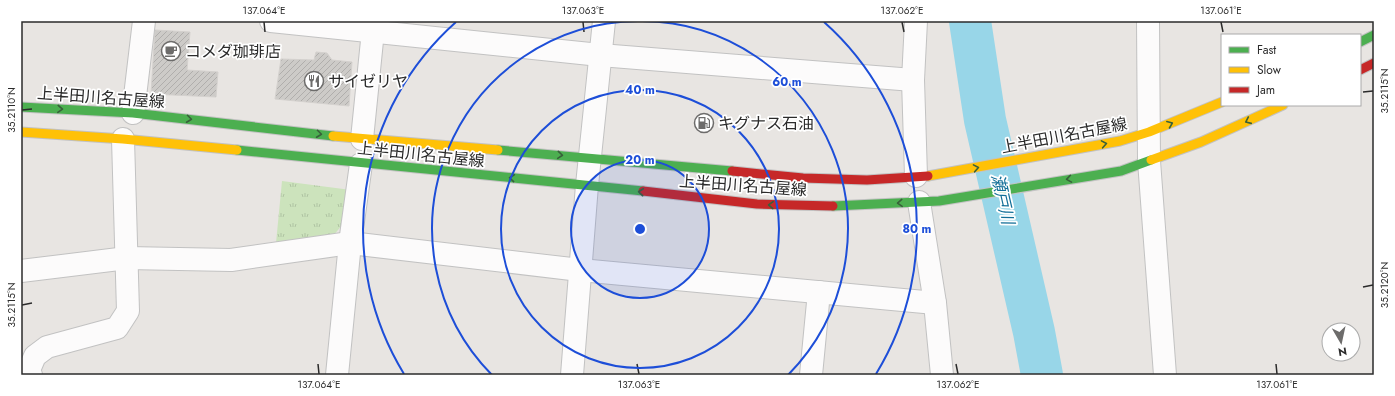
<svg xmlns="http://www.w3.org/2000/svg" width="1395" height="396" viewBox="0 0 1395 396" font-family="Jost,'Noto Sans JP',sans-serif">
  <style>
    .grass { fill: url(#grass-tufts) }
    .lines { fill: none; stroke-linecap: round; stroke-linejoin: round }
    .river { stroke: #98d6e8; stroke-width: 42 }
    .building { fill: url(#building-hatch); stroke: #d4d1ce }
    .street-casing { stroke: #c2c2c2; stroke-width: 24 }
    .fast-casing { stroke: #c2c2c2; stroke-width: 11 }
    .slow-casing { stroke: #c2c2c2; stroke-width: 11 }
    .jam-casing { stroke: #c2c2c2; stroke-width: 11 }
    .street { stroke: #fcfbfb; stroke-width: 22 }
    .fast { stroke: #4caf50; stroke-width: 9 }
    .slow { stroke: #ffc107; stroke-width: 9 }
    .jam { stroke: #c62828; stroke-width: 9 }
    .oneway { stroke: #38603a }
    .ticks { fill: none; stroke: #2b2b2b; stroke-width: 1.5 }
    .ring { fill: none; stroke: #1d4ed8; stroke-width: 2 }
    .labels { text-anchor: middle; stroke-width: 3.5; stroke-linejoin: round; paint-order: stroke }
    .poi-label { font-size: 16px; fill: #2b2b2b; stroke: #fff; text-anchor: start }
    .street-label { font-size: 16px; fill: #2b2b2b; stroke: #fff }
    .water-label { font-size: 17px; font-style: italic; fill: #136f98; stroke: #fff }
    .centre { fill: #1d4ed8; stroke: #fff; stroke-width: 2 }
    .ring-label { font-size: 12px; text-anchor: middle; font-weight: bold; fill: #1d4ed8; stroke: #fff; stroke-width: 3.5; stroke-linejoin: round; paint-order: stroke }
    .neatline { fill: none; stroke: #2b2b2b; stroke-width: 1.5 }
    .ticks-label { font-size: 10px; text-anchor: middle; fill: #2b2b2b }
  </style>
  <defs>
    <pattern id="grass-tufts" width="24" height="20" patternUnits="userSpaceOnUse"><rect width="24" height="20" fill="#cce3bc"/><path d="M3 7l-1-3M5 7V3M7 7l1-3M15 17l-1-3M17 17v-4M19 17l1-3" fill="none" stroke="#afc3a2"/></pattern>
    <pattern id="building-hatch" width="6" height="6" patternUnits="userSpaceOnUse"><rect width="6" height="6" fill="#cdcbc8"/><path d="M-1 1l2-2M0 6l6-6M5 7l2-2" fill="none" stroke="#b0aeac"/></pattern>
  </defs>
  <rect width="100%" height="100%" fill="#e8e5e2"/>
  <path class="grass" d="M282,181L351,190L344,223L326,244L276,243Z"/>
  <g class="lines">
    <path class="river" d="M970,21L985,120L1034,332L1042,375"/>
  </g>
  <g class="building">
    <path d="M155,30L190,32L187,70L218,72L216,97L151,94Z"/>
    <path d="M316,52L327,53L332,60L352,62L349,106L275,99L281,59L314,60Z"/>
  </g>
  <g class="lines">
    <g class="street-casing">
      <g id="street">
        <path d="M271,21L600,55L913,80"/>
        <path d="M916,21L913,80L916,176"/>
        <path d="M1148,21L1149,161L1165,375"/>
        <path d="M133,113L144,21"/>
        <path d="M362,139L374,21"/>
        <path d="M919,202L935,303L942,375"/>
        <path d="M21,271L127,258L231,260L350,243L580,270L935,303"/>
        <path d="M31,375L29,370L35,356L47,347L117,328L128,311L123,139"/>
        <path d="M337,375L350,243L361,164"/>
        <path d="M572,375L587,185L604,21"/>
        <path d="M811,375L819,292"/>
      </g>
    </g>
    <g class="fast-casing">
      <g id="fast">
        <path d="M1360,42L1374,35"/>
        <path d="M21,107L133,113L333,136"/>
        <path d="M237,150L643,191"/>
        <path d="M498,150L732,171"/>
        <path d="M833,206L939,201L1121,171L1151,160"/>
      </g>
    </g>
    <g class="slow-casing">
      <g id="slow">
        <path d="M21,132L123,139L237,150"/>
        <path d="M333,136L498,150"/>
        <path d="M1151,160L1201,142L1283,105"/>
        <path d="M928,176L1120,141L1149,132L1222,102"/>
      </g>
    </g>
    <g class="jam-casing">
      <g id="jam">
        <path d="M1360,70L1374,63"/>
        <path d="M732,171L803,178L867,180L928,176"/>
        <path d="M643,191L757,204L833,206"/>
      </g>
    </g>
    <use href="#street" class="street"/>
    <use href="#fast" class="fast"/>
    <use href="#slow" class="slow"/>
    <use href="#jam" class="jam"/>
  </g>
  <defs><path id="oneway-chevron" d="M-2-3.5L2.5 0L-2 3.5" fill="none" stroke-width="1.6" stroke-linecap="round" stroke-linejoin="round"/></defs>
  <g class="oneway">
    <use href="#oneway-chevron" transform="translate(60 109) rotate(3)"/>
    <use href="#oneway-chevron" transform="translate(189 119) rotate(7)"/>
    <use href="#oneway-chevron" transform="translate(1248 121) rotate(156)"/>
    <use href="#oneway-chevron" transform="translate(1170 124) rotate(-22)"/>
    <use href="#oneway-chevron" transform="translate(319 134) rotate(7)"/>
    <use href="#oneway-chevron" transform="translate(1104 144) rotate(-10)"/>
    <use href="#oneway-chevron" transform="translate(560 155) rotate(5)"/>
    <use href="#oneway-chevron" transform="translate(976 168) rotate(-10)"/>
    <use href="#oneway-chevron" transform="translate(512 178) rotate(-174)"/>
    <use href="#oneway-chevron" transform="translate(1069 179) rotate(171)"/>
    <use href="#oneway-chevron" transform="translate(641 192) rotate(-174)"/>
    <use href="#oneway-chevron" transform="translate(900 203) rotate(177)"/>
    <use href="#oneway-chevron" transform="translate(771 205) rotate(-178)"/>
  </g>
  <path class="ticks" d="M264,22L265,32M583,22L584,32M902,22L904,32M1221,22L1223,32M1363,92L1373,91M22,110L32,109M1363,287L1373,285M22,305L32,303M318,364L319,374M637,364L639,374M956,364L958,374M1276,364L1277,374"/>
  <circle cx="640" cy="229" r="69" fill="#1d4ed8" fill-opacity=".12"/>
  <g class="ring">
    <circle cx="640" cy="229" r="69"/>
    <circle cx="640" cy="229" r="139"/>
    <path d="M492 375A208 208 0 0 1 638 21M642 21A208 208 0 0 1 788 375"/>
    <path d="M404 374A277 277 0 0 1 456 22M824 22A277 277 0 0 1 876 374"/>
  </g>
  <defs>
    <g id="cafe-ring" transform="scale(1)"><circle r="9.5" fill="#fff" stroke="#6d6c6b" stroke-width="1.5"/><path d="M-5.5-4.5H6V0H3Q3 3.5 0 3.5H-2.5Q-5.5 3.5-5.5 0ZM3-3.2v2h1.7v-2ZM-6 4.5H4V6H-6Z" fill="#6d6c6b"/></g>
    <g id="restaurant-ring" transform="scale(1)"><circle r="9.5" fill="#fff" stroke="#6d6c6b" stroke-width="1.5"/><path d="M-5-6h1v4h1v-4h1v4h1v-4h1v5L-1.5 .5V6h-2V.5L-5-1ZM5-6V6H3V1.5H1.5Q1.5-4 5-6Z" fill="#6d6c6b"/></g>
    <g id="fuel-ring" transform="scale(1)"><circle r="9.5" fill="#fff" stroke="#6d6c6b" stroke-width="1.5"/><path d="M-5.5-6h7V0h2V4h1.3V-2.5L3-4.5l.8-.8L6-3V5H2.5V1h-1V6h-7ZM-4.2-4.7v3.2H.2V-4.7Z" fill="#6d6c6b"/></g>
  </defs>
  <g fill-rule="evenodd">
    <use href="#cafe-ring" x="171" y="51"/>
    <use href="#restaurant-ring" x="314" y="81"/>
    <use href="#fuel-ring" x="704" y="123"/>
  </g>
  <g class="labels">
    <g class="poi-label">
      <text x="185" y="57">コメダ珈琲店</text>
      <text x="328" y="87">サイゼリヤ</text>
      <text x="718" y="129">キグナス石油</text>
    </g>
    <g class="street-label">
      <text transform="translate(101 97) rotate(4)" y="6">上半田川名古屋線</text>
      <text transform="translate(1064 135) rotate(-11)" y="6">上半田川名古屋線</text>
      <text transform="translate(421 154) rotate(6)" y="6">上半田川名古屋線</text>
      <text transform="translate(743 185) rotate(4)" y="6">上半田川名古屋線</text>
    </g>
    <g class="water-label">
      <text transform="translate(1003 199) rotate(77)" y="6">瀬戸川</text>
    </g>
  </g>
  <circle cx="640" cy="229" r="6" class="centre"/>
  <g class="ring-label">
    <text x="787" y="86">60 m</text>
    <text x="640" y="94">40 m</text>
    <text x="640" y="164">20 m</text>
    <text x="917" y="233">80 m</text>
  </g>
  <rect width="1395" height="396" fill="none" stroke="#ffffff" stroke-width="44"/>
  <rect x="1221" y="34" width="140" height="72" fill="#ffffff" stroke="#aaaaaa"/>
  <rect x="1229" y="47" width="20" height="6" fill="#4caf50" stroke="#aaaaaa"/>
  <text x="1257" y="54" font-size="12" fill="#2b2b2b">Fast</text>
  <rect x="1229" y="67" width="20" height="6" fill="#ffc107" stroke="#aaaaaa"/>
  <text x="1257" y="74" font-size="12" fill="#2b2b2b">Slow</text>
  <rect x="1229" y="87" width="20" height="6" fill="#c62828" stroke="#aaaaaa"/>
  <text x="1257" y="94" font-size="12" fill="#2b2b2b">Jam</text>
  <g transform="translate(1341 342) rotate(171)"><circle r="19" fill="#ffffff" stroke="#aaaaaa"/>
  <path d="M0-3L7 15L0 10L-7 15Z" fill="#6d6c6b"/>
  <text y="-6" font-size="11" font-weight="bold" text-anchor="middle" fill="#2b2b2b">N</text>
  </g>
  <rect x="22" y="22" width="1351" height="352" class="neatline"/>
  <g class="ticks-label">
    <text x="264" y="14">137.064°E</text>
    <text x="583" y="14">137.063°E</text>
    <text x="902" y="14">137.062°E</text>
    <text x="1221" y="14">137.061°E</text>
    <text transform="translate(1384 91) rotate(-90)" y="4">35.2115°N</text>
    <text transform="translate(11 110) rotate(-90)" y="4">35.2110°N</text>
    <text transform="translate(1384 285) rotate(-90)" y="4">35.2120°N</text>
    <text transform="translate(11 305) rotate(-90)" y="4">35.2115°N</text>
    <text x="319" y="388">137.064°E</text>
    <text x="639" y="388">137.063°E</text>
    <text x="958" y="388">137.062°E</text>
    <text x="1277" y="388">137.061°E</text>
  </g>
</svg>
